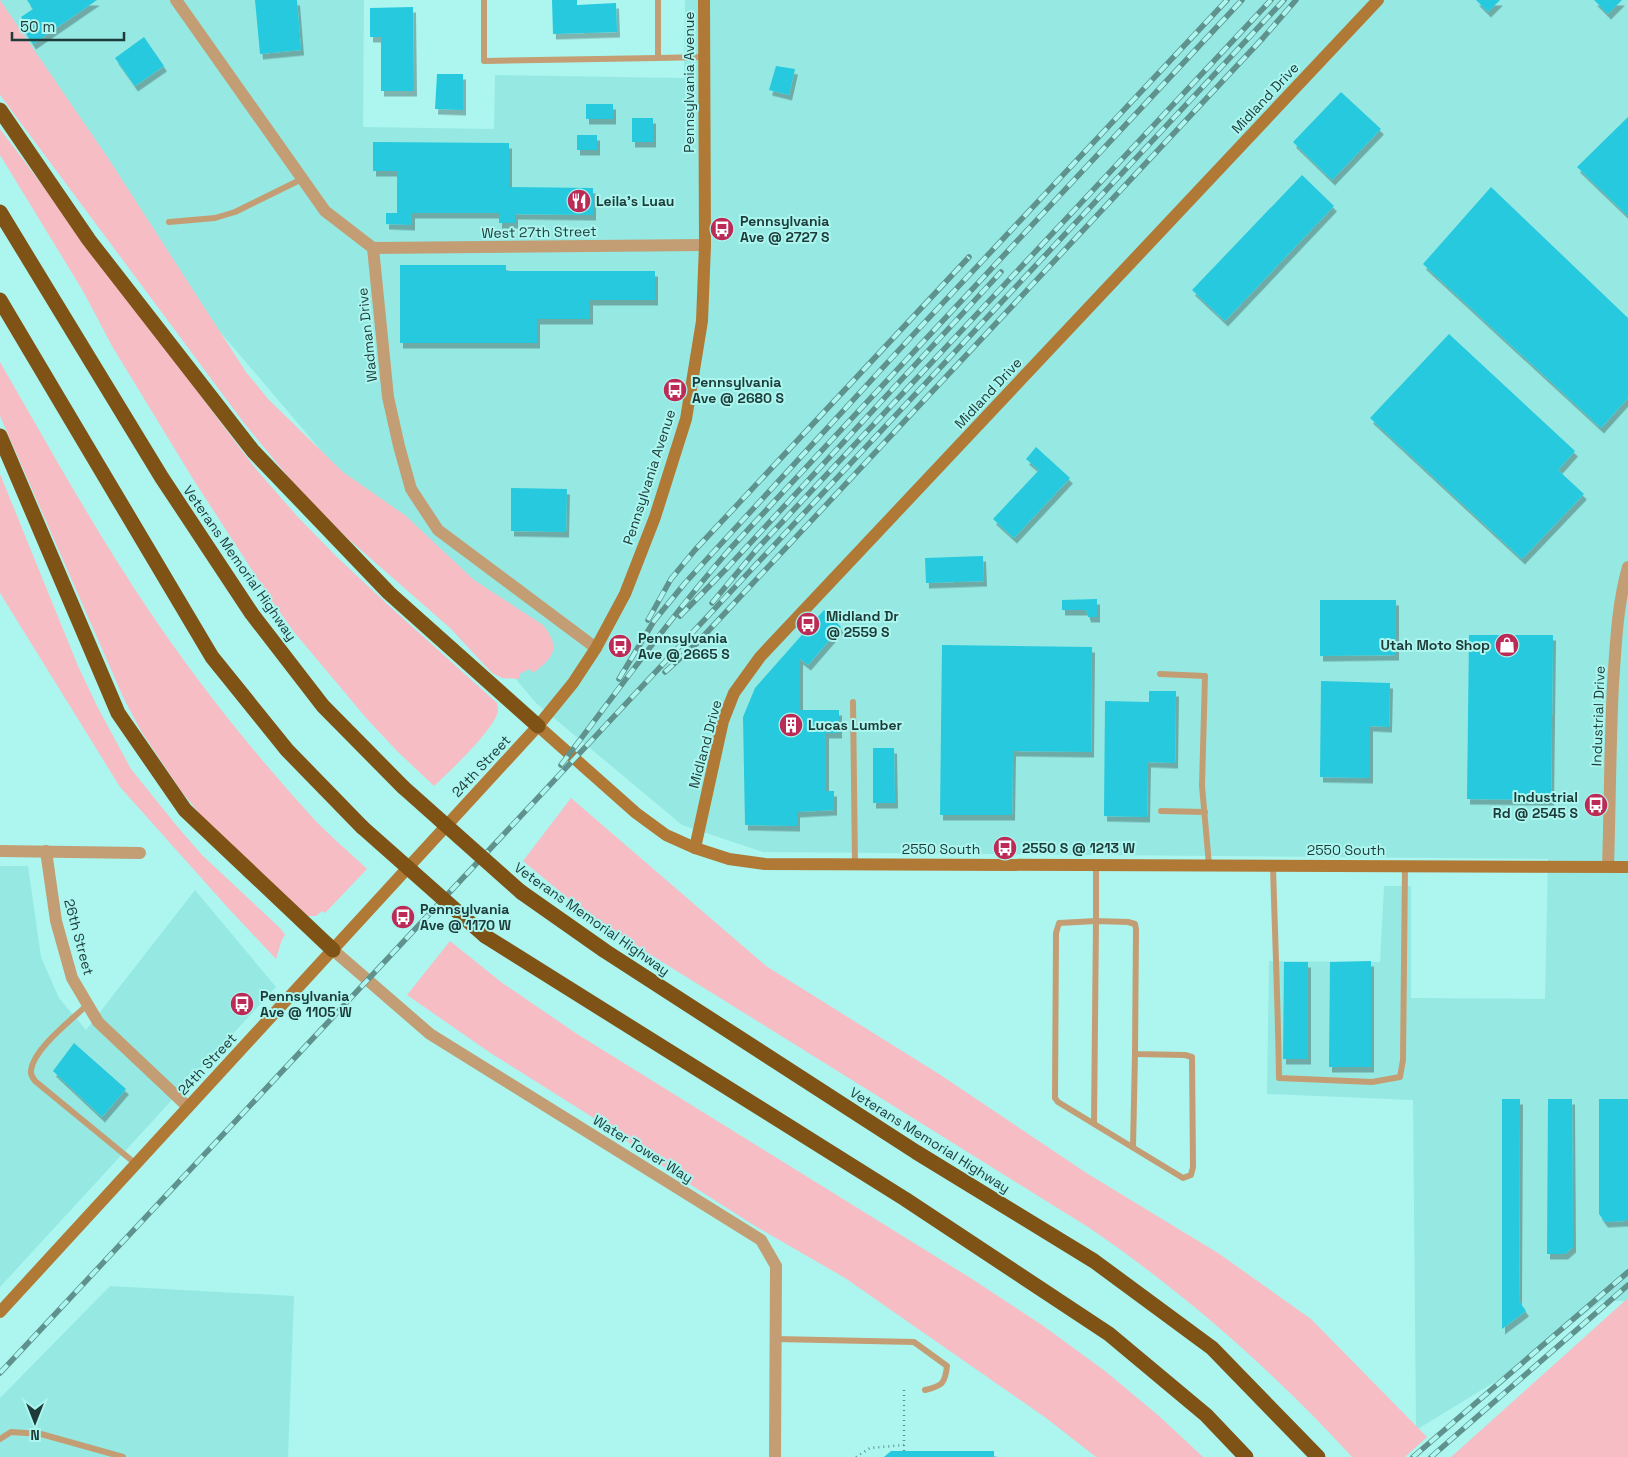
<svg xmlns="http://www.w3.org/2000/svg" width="1628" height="1457" viewBox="0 0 1628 1457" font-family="'Space Grotesk',sans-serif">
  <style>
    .built { fill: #96e9e3 }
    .green { fill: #f6bdc5 }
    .building { fill: #26c9de; filter: url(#shadow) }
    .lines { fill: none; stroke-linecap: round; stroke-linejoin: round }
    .path { stroke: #60938e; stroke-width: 2.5; stroke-dasharray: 1 4; stroke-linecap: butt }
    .lane { stroke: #c39e75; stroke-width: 6 }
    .street { stroke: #c39e75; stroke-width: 12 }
    .secondary { stroke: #b07936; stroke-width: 12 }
    .highway { stroke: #7f5215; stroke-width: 15 }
    .rail-casing { stroke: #5f918d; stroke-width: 5.5 }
    .rail { stroke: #acf6ef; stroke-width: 4; stroke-dasharray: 11; stroke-linecap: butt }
    .highway-bridge { stroke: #7f5215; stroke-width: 15 }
    .labels { text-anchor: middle; stroke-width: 4; stroke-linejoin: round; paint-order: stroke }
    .street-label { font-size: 14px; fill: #1d3b39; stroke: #acf6ef }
    .poi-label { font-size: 14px; font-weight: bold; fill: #1d3b39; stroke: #acf6ef; text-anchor: start }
  </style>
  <defs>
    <filter id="shadow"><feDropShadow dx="3" dy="5.5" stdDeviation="0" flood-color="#0004"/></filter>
  </defs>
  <rect width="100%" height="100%" fill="#acf6ef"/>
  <g class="built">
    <path d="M0,0H364L363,127L494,129L495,75L684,78L685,0H1628V1301H1602L1498,1380L1416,1430L1413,1100L1267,1094L1269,961L1380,962L1384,886H1411V998L1545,999L1548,859L763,852L682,825L536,703L221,333L0,38Z"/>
    <path d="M0,866H28L41,957L59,998L86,1030L195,890L276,987L0,1287Z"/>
    <path d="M110,1286L294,1296L288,1457H0V1398Z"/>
  </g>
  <g class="green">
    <path d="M0,0L108,158L246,372L268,399L343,472L406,516L474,580L543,625C561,647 554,658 533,673L530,669L519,674L520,679L502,678L492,673L450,628L346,537L295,485L244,423L0,95Z"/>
    <path d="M0,129L255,468L297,516L336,556L388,605L497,703C497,706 498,708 498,711C495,729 448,773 434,786L397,751L367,719L294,632L272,601L193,479L112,346L83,291L0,155Z"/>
    <path d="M0,362C49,447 97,534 152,615C200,686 254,753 312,817C329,835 349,852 367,869L325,913L322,911L316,916H304L204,819L182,792L141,731L124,699L0,416Z"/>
    <path d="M0,474L78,666L98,708L131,769L176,825L202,855L281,929L285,935C280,941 279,951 276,959L229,909L120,787L0,593Z"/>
    <path d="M571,798L766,966L939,1074L1088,1174L1218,1253L1311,1319L1427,1437L1405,1457H1352C1273,1371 1185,1293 1088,1227L643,950L581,909L523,861Z"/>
    <path d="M450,941L501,982L577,1034L972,1279L1042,1325L1105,1371L1159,1416L1203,1457H1096L1046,1418L845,1278L755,1226L680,1178L589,1115L489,1052L407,995Z"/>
    <path d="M1628,1298V1457H1451Z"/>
  </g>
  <g class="building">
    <path d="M27,0H97L33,44L20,24L24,21L21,17L33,9Z"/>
    <path d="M255,0H297L301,50L260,54Z"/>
    <path d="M552,0H577V5L616,3L617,32L553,34Z"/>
    <path d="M1476,0H1500L1488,12Z"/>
    <path d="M1594,0H1622L1608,14Z"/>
    <path d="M413,7L414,91H381V37H370V8Z"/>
    <path d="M144,37L164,66L135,86L115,58Z"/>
    <path d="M776,66L795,69L789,95L769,90Z"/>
    <path d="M437,74H463V110L435,109Z"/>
    <path d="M1341,92L1381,129L1332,180L1293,142Z"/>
    <rect x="586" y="104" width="27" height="15"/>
    <path d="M1628,117V216L1577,167Z"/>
    <rect x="632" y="118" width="21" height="24"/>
    <rect x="577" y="135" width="20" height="15"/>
    <path d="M373,142L509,143V187L593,188V215L515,214V223H499V213H412V225L386,224V213H397V171H373Z"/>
    <path d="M1302,175L1334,206L1225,321L1192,290Z"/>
    <path d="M1491,187L1628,318V398L1601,428L1423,264Z"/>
    <path d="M400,265H506V271H655V300H590V319H537V343H400Z"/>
    <path d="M1449,334L1575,451L1558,470L1584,494L1522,559L1370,418Z"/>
    <path d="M1036,447L1070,478L1014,538L993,519L1039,470L1026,459Z"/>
    <path d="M511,488L567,489L566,532L511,531Z"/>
    <path d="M983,556L984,581L926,583L925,558Z"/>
    <path d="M1097,599V617H1088L1086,610H1062V600Z"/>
    <path d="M1320,600H1396V655L1320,656Z"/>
    <path d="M824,610L841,627L808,665L800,659V710H839V733H826V791H834V810L797,812V826L745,825L743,717L755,688Z"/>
    <path d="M1469,635H1553L1551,800L1467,799Z"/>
    <path d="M942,645L1092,647L1091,752L1013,751L1012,815H940Z"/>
    <path d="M1321,681L1390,683L1389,727L1370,726V778L1320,777Z"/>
    <path d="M1149,691H1176L1175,763L1148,762L1147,817L1104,816L1105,701L1149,702Z"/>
    <path d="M873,748H894L895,803H873Z"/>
    <path d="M1371,961V1067H1329L1330,962Z"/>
    <path d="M1284,962H1308V1059H1283Z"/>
    <path d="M74,1043L126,1089L102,1117L53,1071Z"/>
    <path d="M1502,1099H1520L1519,1301L1526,1311L1502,1329Z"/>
    <path d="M1548,1099H1572L1573,1247L1565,1254H1547Z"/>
    <path d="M1599,1099H1628V1218L1625,1221L1605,1222L1599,1214Z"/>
    <path d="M891,1451H994V1457H884Z"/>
  </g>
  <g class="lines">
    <g class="path">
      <path d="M904,1390V1451"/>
      <path d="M856,1457L870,1448L904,1445"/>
    </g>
    <g class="lane">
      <path d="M484,0V61L658,58"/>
      <path d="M658,0V58L704,57"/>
      <path d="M169,222L215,218L235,212L302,179"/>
      <path d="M1160,674L1205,676L1202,786L1209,865"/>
      <path d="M853,702L855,864"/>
      <path d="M1161,811L1205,812"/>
      <path d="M1273,866C1275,937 1278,1007 1279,1078L1372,1082L1400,1077L1403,1060L1405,866"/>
      <path d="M88,1004C72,1020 34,1048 31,1070C30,1075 33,1078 35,1081L136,1164"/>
      <path d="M1094,1124L1096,921L1128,922L1135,924L1136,929L1135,1054L1185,1055L1192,1057L1193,1167L1191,1175L1183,1178L1058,1102L1055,1098L1056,933L1059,923L1096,921V865"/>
      <path d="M1133,1147L1135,1054"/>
      <path d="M776,1339L914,1342L947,1366C945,1384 942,1386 925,1390"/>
      <path d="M0,1439L11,1432L41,1434L123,1457"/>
    </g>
    <g class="street">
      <path d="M176,0L325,211L373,248L388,397L399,446L411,489L438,530L596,648"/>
      <path d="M373,248L705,245"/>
      <path d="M0,851L140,853"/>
      <path d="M46,851L56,921L72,978L98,1022L188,1107"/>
      <path d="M1608,866C1610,806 1610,745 1613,684C1616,644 1617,606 1628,567"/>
      <path d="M333,950L430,1034L761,1240L776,1266L775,1457"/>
    </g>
    <g class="secondary">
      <path d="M538,726L636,813L666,835L695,848L729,859L765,864L1628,867"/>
      <path d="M695,848L723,721L734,693L760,657L1378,0"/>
      <path d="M0,1312L538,726L573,683L596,648L625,594L655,517L686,419L702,321L705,245L704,0"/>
    </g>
    <g class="highway">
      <path d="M0,110L89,240L253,451L389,593L538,726"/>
      <path d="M0,212L162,478L252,614L323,706L403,787"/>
      <path d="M0,300L212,657L287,750L362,827"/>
      <path d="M0,436L118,713L185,810L333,950"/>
      <path d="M521,892L605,951L916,1152L1094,1261L1212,1348L1318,1457"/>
      <path d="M485,936L905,1199L1109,1334L1206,1415L1246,1457"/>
    </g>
    <g class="rail-casing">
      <g id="rail">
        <path d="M712,603L757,549L1271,0"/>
        <path d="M680,616L728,567L1001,272"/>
        <path d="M648,620L671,579L695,550L969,257"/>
        <path d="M665,672L696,644L1263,38L1296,0"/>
        <path d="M619,679L654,621L685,583L911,337L1227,0"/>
        <path d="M561,765C616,693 669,619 729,550L1242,0"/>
        <path d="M0,1373L1284,0"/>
        <path d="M1413,1457L1628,1272"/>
        <path d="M1431,1457L1628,1285"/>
      </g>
    </g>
    <use href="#rail" class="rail"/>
    <g class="highway-bridge">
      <path d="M403,787L521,892"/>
      <path d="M362,827L485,936"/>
    </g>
  </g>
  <defs>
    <g id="restaurant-disc" transform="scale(1.25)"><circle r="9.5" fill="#bb2b56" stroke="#acf6ef"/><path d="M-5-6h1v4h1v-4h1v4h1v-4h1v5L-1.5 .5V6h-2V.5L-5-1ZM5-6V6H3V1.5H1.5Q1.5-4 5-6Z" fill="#fff"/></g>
    <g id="bus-disc" transform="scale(1.25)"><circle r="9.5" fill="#bb2b56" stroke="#acf6ef"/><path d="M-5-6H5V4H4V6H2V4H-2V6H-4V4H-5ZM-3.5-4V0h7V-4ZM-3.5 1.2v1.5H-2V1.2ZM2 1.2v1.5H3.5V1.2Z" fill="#fff"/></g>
    <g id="shop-disc" transform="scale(1.25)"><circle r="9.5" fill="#bb2b56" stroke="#acf6ef"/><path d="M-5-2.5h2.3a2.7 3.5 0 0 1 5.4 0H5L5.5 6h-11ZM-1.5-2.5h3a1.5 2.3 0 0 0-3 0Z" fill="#fff"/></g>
    <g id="building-disc" transform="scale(1.25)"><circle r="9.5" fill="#bb2b56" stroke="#acf6ef"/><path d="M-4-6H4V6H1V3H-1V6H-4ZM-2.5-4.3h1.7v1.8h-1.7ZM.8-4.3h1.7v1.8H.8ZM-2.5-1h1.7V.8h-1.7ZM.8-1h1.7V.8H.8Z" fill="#fff"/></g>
  </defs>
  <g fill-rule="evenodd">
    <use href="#restaurant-disc" x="579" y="201"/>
    <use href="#bus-disc" x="722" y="229"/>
    <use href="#bus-disc" x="675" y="390"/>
    <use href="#bus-disc" x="808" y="624"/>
    <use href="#shop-disc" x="1507" y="645"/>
    <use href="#bus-disc" x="620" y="646"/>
    <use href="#building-disc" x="791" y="725"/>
    <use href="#bus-disc" x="1596" y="805"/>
    <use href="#bus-disc" x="1005" y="848"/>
    <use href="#bus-disc" x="403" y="917"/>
    <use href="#bus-disc" x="242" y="1004"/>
  </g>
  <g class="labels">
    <g class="street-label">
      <text transform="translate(689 82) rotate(-90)" y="5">Pennsylvania Avenue</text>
      <text transform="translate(1265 98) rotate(-47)" y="5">Midland Drive</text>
      <text transform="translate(539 232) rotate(-1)" y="5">West 27th Street</text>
      <text transform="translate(367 335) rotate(-96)" y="5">Wadman Drive</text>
      <text transform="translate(988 393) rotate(-47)" y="5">Midland Drive</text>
      <text transform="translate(649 477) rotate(-72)" y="5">Pennsylvania Avenue</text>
      <text transform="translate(240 563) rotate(55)" y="5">Veterans Memorial Highway</text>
      <text transform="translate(1598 716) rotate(-88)" y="5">Industrial Drive</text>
      <text transform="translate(705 744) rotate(-75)" y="5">Midland Drive</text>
      <text transform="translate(481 766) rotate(-47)" y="5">24th Street</text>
      <text x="941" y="854">2550 South</text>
      <text x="1346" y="855">2550 South</text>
      <text transform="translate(592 919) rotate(35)" y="5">Veterans Memorial Highway</text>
      <text transform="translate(79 937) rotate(75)" y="5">26th Street</text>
      <text transform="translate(207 1064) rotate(-47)" y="5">24th Street</text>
      <text transform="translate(930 1140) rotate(32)" y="5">Veterans Memorial Highway</text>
      <text transform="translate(643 1149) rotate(32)" y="5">Water Tower Way</text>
    </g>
    <g class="poi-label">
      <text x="596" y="206">Leila's Luau</text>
      <text x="740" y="226">Pennsylvania<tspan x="740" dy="16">Ave @ 2727 S</tspan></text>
      <text x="692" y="387">Pennsylvania<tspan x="692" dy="16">Ave @ 2680 S</tspan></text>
      <text x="826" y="621">Midland Dr<tspan x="826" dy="16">@ 2559 S</tspan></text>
      <text x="638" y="643">Pennsylvania<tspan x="638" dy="16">Ave @ 2665 S</tspan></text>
      <text x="1490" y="650" text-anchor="end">Utah Moto Shop</text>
      <text x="808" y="730">Lucas Lumber</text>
      <text x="1578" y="802" text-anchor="end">Industrial<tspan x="1578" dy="16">Rd @ 2545 S</tspan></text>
      <text x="1022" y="853">2550 S @ 1213 W</text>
      <text x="420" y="914">Pennsylvania<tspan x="420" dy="16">Ave @ 1170 W</tspan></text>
      <text x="260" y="1001">Pennsylvania<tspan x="260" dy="16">Ave @ 1105 W</tspan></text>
    </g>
  </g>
  <g transform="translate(35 1422) rotate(180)" stroke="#acf6ef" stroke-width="4" paint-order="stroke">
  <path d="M0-4L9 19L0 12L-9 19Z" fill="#1d3b39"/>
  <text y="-8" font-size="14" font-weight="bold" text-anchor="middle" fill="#1d3b39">N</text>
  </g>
  <path d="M12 32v8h112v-8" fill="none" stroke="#1d3b39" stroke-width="2.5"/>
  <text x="20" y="32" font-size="15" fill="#1d3b39" stroke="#acf6ef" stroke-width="4" paint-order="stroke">50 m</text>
</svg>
